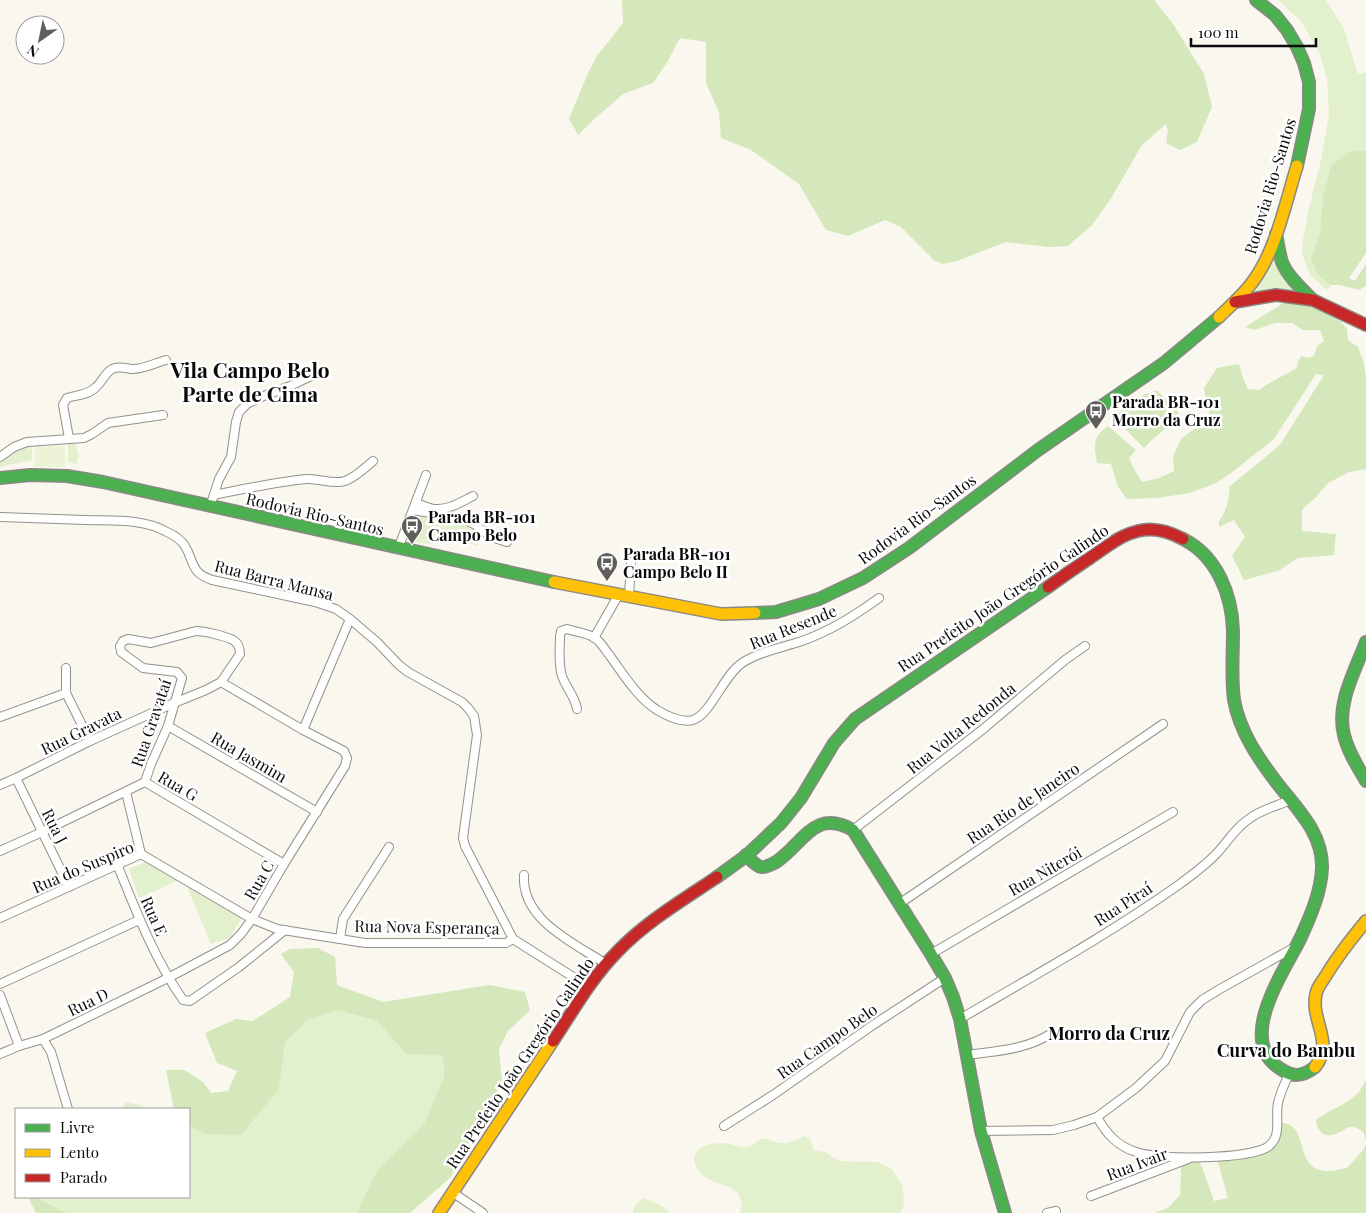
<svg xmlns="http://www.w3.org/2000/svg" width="1366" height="1213" viewBox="0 0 1366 1213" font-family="'Playfair Display',serif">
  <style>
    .green { fill: #e3f0ce }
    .forest { fill: #d4e8bb }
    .pitch { fill: #edf3d7 }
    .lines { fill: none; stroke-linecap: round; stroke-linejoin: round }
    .street-casing { stroke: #93918d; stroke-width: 10 }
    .fast-casing { stroke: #898884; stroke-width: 14 }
    .slow-casing { stroke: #898884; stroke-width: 14 }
    .jam-casing { stroke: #898884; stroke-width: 14 }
    .street { stroke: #fefefc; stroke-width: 8 }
    .fast { stroke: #4caf50; stroke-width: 11 }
    .slow { stroke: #ffc107; stroke-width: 11 }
    .jam { stroke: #c62828; stroke-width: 11 }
    .labels { text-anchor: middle; stroke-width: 5; stroke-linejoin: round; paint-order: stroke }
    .street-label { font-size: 16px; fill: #0b0b0b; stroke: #fff }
    .poi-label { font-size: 16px; font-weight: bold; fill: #0b0b0b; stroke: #fff; text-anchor: start }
    .neighbourhood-label { font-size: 18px; font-weight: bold; fill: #0b0b0b; stroke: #fff }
    .district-label { font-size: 21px; font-weight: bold; fill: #0b0b0b; stroke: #fff }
  </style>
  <rect width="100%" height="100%" fill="#faf7ee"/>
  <g class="green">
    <path d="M1278,0H1326L1344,29L1358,74L1366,72V150L1348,152L1323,198L1320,233L1311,259L1318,276L1331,285L1327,290L1310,275L1302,254L1303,239L1309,208L1321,160L1329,115L1327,80L1320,54L1301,21Z"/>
    <path d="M1275,256L1298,291L1278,290L1252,296L1267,274Z"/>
    <path d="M68,442H74L79,455L77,464L68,462Z"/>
    <path d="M32,446V460L0,467V459L11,450Z"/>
    <path d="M414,512L461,520L482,534L478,546L443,535L434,544L419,543L408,538L406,534Z"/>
    <path d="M148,861L179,880L139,898L129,869Z"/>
    <path d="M186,885L242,918L229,938L211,944Z"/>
    <path d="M338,1010L377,1021L406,1054H443L444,1076L424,1124L377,1170L357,1213H66L42,1199L51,1197H189V1125L206,1134L279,1089L285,1042L309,1019Z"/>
    <path d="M126,1102L141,1105L142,1109H121Z"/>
    <path d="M805,1136L810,1139L814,1150L825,1152L839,1161L877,1162L892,1169L903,1186L904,1205L900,1213H740L742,1202C741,1199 739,1195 737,1192C727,1183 710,1184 700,1172C696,1168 693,1160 695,1155C700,1144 715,1143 725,1143C733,1144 740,1148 748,1147C753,1146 757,1141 761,1139C769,1137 776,1144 783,1143C791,1143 798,1139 805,1136Z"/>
    <path d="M644,1198L660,1205L670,1213H633C633,1206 639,1201 644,1198Z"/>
  </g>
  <g class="forest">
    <path d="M622,0H1154L1173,24L1204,74L1212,107L1197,142L1180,150L1166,143L1168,130L1166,124L1142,145L1110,200L1092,225L1068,246L1049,247L1006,242L957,261L943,264L935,261L901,227L885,220L848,236L826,230L799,184L751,150L721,138L719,112L706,83V42L680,38L668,61L653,83L623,94L592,121L578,135L569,119L588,73L597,56L623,23Z"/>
    <path d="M1366,150V253L1349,278L1355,281L1366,264V286L1359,290L1340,285H1331L1318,276L1311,259L1320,233L1323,198L1331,166L1348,152Z"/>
    <path d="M1285,302L1314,305L1326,311L1341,322L1347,329L1348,340L1358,347L1364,363L1366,377V469L1349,472L1328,483L1317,496L1302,510V531L1336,534L1334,555L1298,558L1278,571L1244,580L1232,556L1245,537L1234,520L1219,527V521C1228,508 1228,501 1230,486L1280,445L1324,375L1316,374L1274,439L1231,473L1216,483L1190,493L1156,498L1127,499L1118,487L1111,464L1097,463C1094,445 1092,437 1108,426L1136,450L1129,458L1135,471L1142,482L1159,478L1174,471L1173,456L1182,438L1206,420L1209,413L1204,388L1217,368L1239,364L1243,378L1248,389L1259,390L1266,385L1297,368V364L1301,356L1308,358L1314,356L1317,346L1324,341L1320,330H1303L1292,323H1275L1255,330L1245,327Z"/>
    <path d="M1157,390L1178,412L1180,420C1166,426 1155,437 1144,448L1113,417L1145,394Z"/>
    <path d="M318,948L335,957L337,985L383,1002L489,985L525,992L530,1010L508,1031L499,1049L502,1082L451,1177L410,1213H357L377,1170L424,1124L444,1076L443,1055L406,1054L377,1021L338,1010L309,1019L285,1042L279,1089L241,1135L205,1134L189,1125V1109H174L166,1070H184L203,1082L211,1093L228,1091L237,1071L217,1063L205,1033L236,1019L253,1021L290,997L294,972L281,954L290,949Z"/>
    <path d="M1366,1080V1141L1364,1133C1360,1130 1354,1126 1349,1127C1345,1128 1342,1132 1338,1133C1326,1139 1317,1133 1316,1120C1328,1110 1346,1105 1357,1094C1361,1090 1363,1084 1366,1080Z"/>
    <path d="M1282,1123C1310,1124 1293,1170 1327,1171C1333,1171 1340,1169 1347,1168L1364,1149L1366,1143V1213H1154L1168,1208L1180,1195L1181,1167L1189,1162L1198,1161L1202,1167L1214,1201L1228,1198L1217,1159C1236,1158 1271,1159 1279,1139C1281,1133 1279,1128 1282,1123Z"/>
    <path d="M28,1197H37L66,1213H36Z"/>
  </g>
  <path class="pitch" d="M35,446H65V467H34Z"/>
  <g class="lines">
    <g class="street-casing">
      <g id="street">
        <path d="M69,438L63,405L67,398C76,395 89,395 96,387C102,382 105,373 112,369C118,366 125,368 131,369C142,370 155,363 166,360"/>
        <path d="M0,457L14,447L27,442L84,438L92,434L108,423L163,415"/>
        <path d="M214,495C244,489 275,482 306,479C319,478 333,485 345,481C356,477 365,468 373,461"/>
        <path d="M416,503C422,505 429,509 435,509C449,510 461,502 473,496"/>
        <path d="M210,507L219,479L231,457L236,422L239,412L247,404L261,397L290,386L320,372"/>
        <path d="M413,510L460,518L474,524L491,537L507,542"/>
        <path d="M0,517C28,518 56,519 85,520C111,521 143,518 167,532C174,535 181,540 185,546C195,563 190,572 212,580L315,602L336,609L350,619L377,642L399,665L408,672L462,702L468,708L474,716L477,735L463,838L465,846L513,939L589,987"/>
        <path d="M398,549L426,475"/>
        <path d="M629,596L631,562"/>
        <path d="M594,638L619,594"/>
        <path d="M66,668V693L90,741"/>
        <path d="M577,709C575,696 566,688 562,676C558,664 560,649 560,636L561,631L567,629C576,632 588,633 595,638C601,642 606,651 610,656C624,675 637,697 657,710C667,716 682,723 693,720C711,714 723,676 742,663C759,652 780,648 799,642C829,632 854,616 879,598"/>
        <path d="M0,717L66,693"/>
        <path d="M168,726L317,812"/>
        <path d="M303,730L350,619"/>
        <path d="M16,778L69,887"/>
        <path d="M145,782L151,764L168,726L182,678L177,672L143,668L121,652L120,646L123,641L128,639L151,643L196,631C204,631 225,636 233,640C238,643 240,648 240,654L221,682"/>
        <path d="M145,782L284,864"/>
        <path d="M0,785L16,778L90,741L174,703L206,690L221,682L303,730L344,751L347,758L345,766L284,864L252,919L241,934L230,945L168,978L43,1039L19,1046L0,1054"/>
        <path d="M126,792L141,854"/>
        <path d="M853,830L982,730L1065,660L1085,646"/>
        <path d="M0,851L42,832L145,782"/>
        <path d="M141,854L252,919L277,929L365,943H506L513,939"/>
        <path d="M117,864C136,911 154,958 183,1000L190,1001L239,967L285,930"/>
        <path d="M524,875C521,920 574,943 606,964"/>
        <path d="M899,904L1163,724"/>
        <path d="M0,918L141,854"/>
        <path d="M340,939L343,919L389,847"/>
        <path d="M931,954L1173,812"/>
        <path d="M0,984L139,920"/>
        <path d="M0,995L19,1046"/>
        <path d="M960,1019C1033,976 1108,935 1177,886C1191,876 1206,865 1218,852C1228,841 1236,827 1249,819C1260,810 1277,806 1290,800"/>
        <path d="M43,1039L51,1052L68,1109"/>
        <path d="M967,1055C996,1051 1026,1050 1052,1033"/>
        <path d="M1097,1117C1106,1133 1117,1146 1136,1152C1157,1160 1251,1160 1269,1146C1282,1136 1275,1117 1278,1103C1280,1093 1285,1083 1289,1074"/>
        <path d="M724,1126L773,1095L873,1025L945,978"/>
        <path d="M981,1131L1053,1130L1074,1125L1097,1117L1136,1088L1165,1061L1190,1012L1202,1000L1220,989L1295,947"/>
        <path d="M452,1192L483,1213"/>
        <path d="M1091,1196L1188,1159"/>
        <path d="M1047,1213L1056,1211"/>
      </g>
    </g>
    <g class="fast-casing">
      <g id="fast">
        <path d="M1256,0L1275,15L1287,30L1297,47L1304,63L1309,82V109L1297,166"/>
        <path d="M1276,234C1278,243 1279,253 1282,262C1288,277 1302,289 1313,300"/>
        <path d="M0,478L30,475L67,476L103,482L554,582"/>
        <path d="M1183,539C1217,556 1232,595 1233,631C1233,654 1231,677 1234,700C1240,732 1258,758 1277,783C1297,809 1323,833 1322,868C1321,892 1311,915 1301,937C1285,971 1232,1043 1284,1071C1295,1078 1305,1075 1315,1067"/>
        <path d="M755,613L776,612L819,599L863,578L909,548L1038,450L1164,363L1219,317"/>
        <path d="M1366,642C1355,671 1336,704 1344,735C1348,752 1358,767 1366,781"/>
        <path d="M746,855C750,859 756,866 761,867C766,868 772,864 776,862C804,843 814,808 853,830L931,954L945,978L953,997L960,1019L981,1131L1005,1213"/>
        <path d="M717,877L746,856L781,823L801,798L834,743L855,719L1048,587"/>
      </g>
    </g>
    <g class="slow-casing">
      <g id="slow">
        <path d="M1219,317C1230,306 1242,296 1251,284C1276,252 1285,204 1297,166"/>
        <path d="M554,582L721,614L755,613"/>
        <path d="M1315,1067C1335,1042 1310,1021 1316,994C1317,987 1322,982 1325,977C1337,957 1351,939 1366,921"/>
        <path d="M439,1213L553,1041"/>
      </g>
    </g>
    <g class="jam-casing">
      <g id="jam">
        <path d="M1235,302L1276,295L1313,300L1366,325"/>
        <path d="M1048,587C1062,577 1076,567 1090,558C1105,548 1120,535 1138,531C1153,527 1170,532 1183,539"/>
        <path d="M553,1041C573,1011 592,977 618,951C647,921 683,900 717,877"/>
      </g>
    </g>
    <use href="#street" class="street"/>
    <use href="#fast" class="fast"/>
    <use href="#slow" class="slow"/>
    <use href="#jam" class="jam"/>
  </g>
  <defs>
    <g id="bus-pin" transform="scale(1.125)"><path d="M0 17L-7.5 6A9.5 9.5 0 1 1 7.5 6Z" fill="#5f5e5a" stroke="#fff"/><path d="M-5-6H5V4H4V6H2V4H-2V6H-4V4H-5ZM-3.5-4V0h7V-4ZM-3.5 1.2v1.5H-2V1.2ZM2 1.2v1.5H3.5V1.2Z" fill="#fff"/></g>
  </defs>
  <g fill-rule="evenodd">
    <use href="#bus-pin" x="1096" y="411"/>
    <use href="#bus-pin" x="412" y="526"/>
    <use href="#bus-pin" x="607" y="563"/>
  </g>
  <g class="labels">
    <g class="street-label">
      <text transform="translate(1270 186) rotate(-73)" y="6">Rodovia Rio-Santos</text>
      <text transform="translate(315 514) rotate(13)" y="6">Rodovia Rio-Santos</text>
      <text transform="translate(917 519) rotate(-36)" y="6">Rodovia Rio-Santos</text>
      <text transform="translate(274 580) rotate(14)" y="6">Rua Barra Mansa</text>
      <text transform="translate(1003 598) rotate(-34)" y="6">Rua Prefeito João Gregório Galindo</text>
      <text transform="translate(793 627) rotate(-22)" y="6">Rua Resende</text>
      <text transform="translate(151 723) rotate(-71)" y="6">Rua Gravataí</text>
      <text transform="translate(961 728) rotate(-39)" y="6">Rua Volta Redonda</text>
      <text transform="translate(81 731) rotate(-26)" y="6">Rua Gravata</text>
      <text transform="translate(249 757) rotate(30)" y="6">Rua Jasmim</text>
      <text transform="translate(178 786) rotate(30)" y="6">Rua G</text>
      <text transform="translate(1023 803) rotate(-34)" y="6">Rua Rio de Janeiro</text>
      <text transform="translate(55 826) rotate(63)" y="6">Rua J</text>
      <text transform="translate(83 867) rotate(-23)" y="6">Rua do Suspiro</text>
      <text transform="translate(1045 871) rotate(-30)" y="6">Rua Niterói</text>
      <text transform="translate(259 880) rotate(-60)" y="6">Rua C</text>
      <text transform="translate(1123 904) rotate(-33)" y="6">Rua Piraí</text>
      <text transform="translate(154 916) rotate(66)" y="6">Rua E</text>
      <text transform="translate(427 927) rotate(1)" y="6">Rua Nova Esperança</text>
      <text transform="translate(88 1002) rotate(-26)" y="6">Rua D</text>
      <text transform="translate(827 1041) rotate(-35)" y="6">Rua Campo Belo</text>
      <text transform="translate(520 1063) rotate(-56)" y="6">Rua Prefeito João Gregório Galindo</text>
      <text transform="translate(1137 1164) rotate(-21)" y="6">Rua Ivair</text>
    </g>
    <g class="poi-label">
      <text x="1112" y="408">Parada BR-101<tspan x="1112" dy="18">Morro da Cruz</tspan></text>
      <text x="428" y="523">Parada BR-101<tspan x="428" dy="18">Campo Belo</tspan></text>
      <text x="623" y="560">Parada BR-101<tspan x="623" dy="18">Campo Belo II</tspan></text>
    </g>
    <g class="neighbourhood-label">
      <text x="1109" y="1040">Morro da Cruz</text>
      <text x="1286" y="1057">Curva do Bambu</text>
    </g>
    <g class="district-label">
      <text x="250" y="378">Vila Campo Belo<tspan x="250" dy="24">Parte de Cima</tspan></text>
    </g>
  </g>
  <rect x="15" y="1108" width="175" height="90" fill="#ffffff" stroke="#9d9d9d"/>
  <rect x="25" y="1124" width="25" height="8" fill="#4caf50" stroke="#9d9d9d"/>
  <text x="60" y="1133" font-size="15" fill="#0b0b0b">Livre</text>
  <rect x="25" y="1149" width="25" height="8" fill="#ffc107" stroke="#9d9d9d"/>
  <text x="60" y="1158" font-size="15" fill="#0b0b0b">Lento</text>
  <rect x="25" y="1174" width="25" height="8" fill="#c62828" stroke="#9d9d9d"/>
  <text x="60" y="1183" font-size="15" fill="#0b0b0b">Parado</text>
  <g transform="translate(40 40) rotate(213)"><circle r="24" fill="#ffffff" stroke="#9d9d9d"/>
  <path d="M0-4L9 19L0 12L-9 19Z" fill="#5f5e5a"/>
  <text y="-8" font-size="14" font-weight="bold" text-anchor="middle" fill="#0b0b0b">N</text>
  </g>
  <path d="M1191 38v8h125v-8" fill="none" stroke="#0b0b0b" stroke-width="2.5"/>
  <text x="1198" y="38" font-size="15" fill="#0b0b0b" stroke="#ffffff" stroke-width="4" paint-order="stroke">100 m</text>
</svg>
